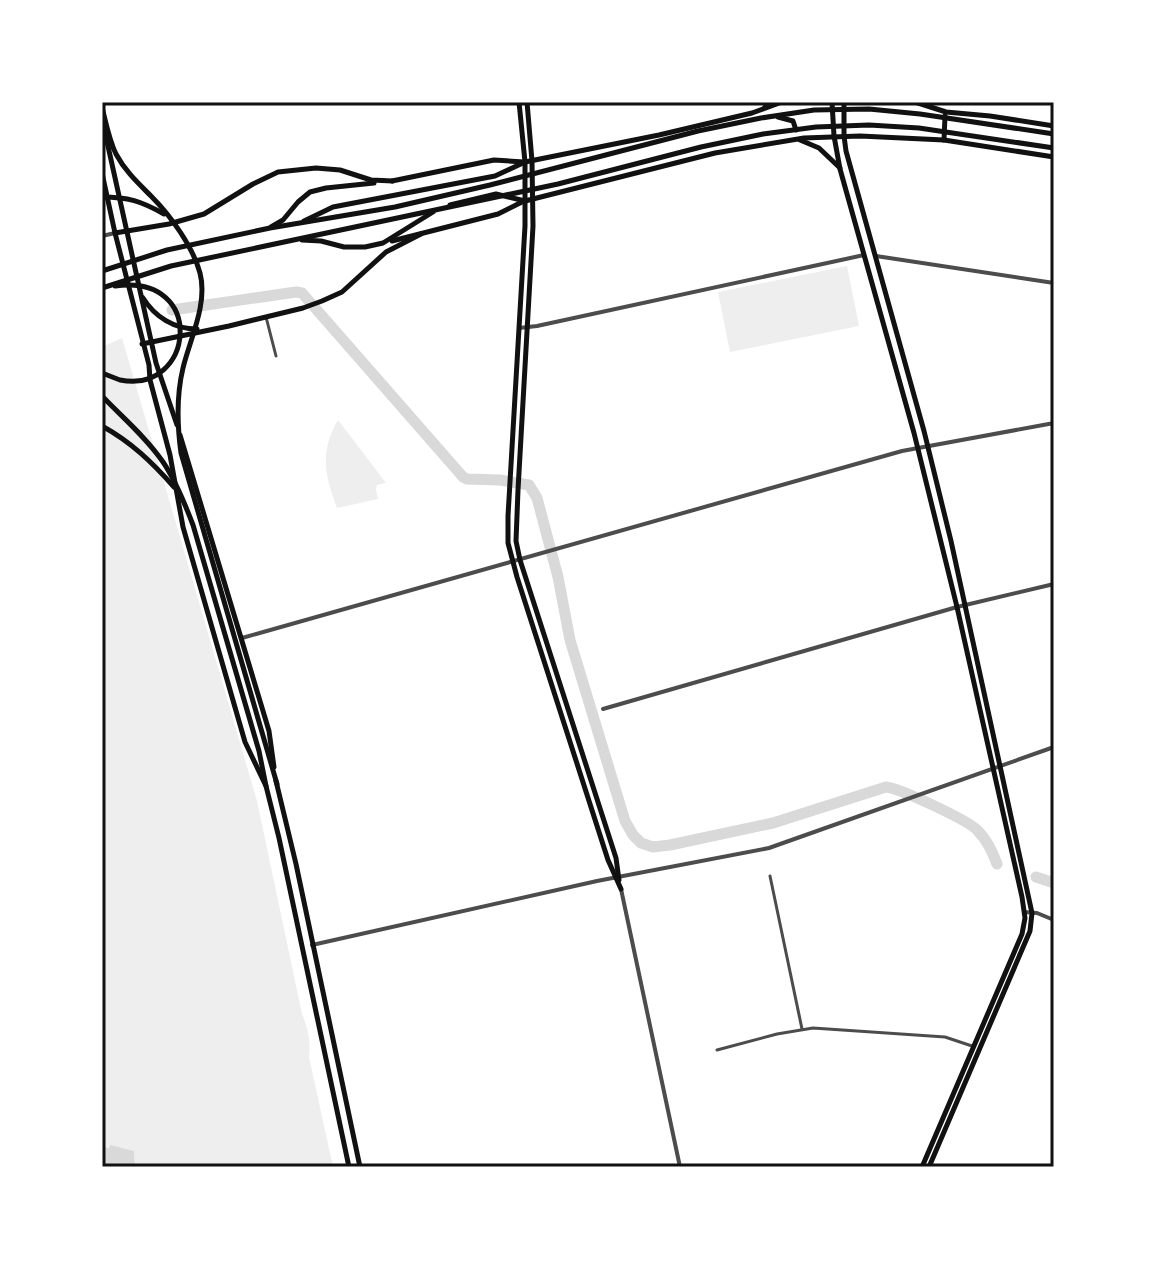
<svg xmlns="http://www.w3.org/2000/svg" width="1156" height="1269" viewBox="0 0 1156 1269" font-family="'Nunito Sans',sans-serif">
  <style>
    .green { fill: #eee }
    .water { fill: #d9d9d9 }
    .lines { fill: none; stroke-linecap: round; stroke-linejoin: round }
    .river { stroke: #d9d9d9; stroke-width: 11 }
    .minor { stroke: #4c4c4c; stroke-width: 3 }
    .tertiary { stroke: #4c4c4c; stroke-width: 4 }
    .secondary { stroke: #111; stroke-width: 5 }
    .primary { stroke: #111; stroke-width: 5 }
    .trunk { stroke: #111; stroke-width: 5 }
    .neatline { fill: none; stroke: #111; stroke-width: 3 }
  </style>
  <rect width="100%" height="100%" fill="#fff"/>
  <g class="green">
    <path d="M847,266L859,326L730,352L718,292Z"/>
    <path d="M122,338L257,801L302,1014C308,1028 311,1042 309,1057L333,1167H135L134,1151L102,1146V347Z"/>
    <path d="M338,420L386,483L377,485L376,490L378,499L337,508C325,475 319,453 338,420Z"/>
  </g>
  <path class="water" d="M110,1145L134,1151L135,1167H102V1146L109,1148Z"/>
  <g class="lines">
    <g class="river">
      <path d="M172,310L296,292L302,293L463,477L467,479L500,480L529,485L537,498L558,577L570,640L625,821L633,835L641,843L653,847L670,845L773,823L886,787C899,788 970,821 978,831C987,840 993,853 997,864"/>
      <path d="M1036,877L1054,883"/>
    </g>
    <g class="minor">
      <path d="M266,317L276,356"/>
      <path d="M770,876L802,1029"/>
      <path d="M717,1050L777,1034L813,1028L945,1037L972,1046"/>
    </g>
    <g class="tertiary">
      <path d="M102,236L115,233"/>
      <path d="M876,256L1054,283"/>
      <path d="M519,328L537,326L864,255"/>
      <path d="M242,638L902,451L1054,423"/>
      <path d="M603,709L957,607L1054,584"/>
      <path d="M621,889L680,1167"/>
      <path d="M1024,912L1037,913L1054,920"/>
      <path d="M312,945L597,881L769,848L1054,747"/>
    </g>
    <g class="secondary">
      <path d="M519,102L525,162V226L508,516V543L517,577L608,860L621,889"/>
      <path d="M527,102L532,161L533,226L518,490L516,541L520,560L616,858L619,880"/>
      <path d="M915,102L946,112L990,116L1054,126"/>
      <path d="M778,117L793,121L796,130"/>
      <path d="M834,136L840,169L914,433L957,607L1022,897L1025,918L1022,934L922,1167"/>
      <path d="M844,136L846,151L924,431L951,541L1032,913L1030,931L929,1167"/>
      <path d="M800,140L819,148L840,168"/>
      <path d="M944,140L945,116"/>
      <path d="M392,181L494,160L524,162"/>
      <path d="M450,205L496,194L525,201L715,153L804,138L860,136L944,140L1054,157"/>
      <path d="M304,221L333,207L495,176L525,162L659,135L752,113L782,102"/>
      <path d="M271,227L283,220L298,202L310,192L326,188L374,183"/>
      <path d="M115,233L169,224L204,214L253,184L278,172L316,168L340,170L371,180L393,181"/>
      <path d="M302,240L321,241L344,247H365L383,243L433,212"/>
      <path d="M392,241L498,214L524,201"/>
      <path d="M143,298C155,317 174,329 197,329"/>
      <path d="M142,344L229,326L303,308L322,301L342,292L386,252L421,234"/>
    </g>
    <g class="primary">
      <path d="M832,102L834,136"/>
      <path d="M765,107L770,102"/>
      <path d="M102,119L156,363L177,425"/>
      <path d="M844,136V102"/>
      <path d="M102,173L115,233L149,365L150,380L170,455L183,527L245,742L266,786L279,838L349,1167"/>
      <path d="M180,435L269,731L274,767"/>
      <path d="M276,781L296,864L360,1167"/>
    </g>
    <g class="trunk">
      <path d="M102,107C106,123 109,140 116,154C125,171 138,183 151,196C171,216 193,247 200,273C208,304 190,339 183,368C176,397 177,424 181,453L277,784"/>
      <path d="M102,197C128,197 141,201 164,214"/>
      <path d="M102,271L167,250L270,228L395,207L490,185L698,131L761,118L814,110L869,109L920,114L1054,134"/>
      <path d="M102,288L171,266L558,184L701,147L763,134L816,127L869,125L919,128L1054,148"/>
      <path d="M102,373C107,375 114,378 120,380C194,395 208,273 115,286"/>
      <path d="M102,396C122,417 146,437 163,462C176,481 185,504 193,525L259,751L266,786"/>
      <path d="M102,426C131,442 152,462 174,487"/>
    </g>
  </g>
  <rect width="1156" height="1269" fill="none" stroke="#ffffff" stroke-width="208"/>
  <rect x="104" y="104" width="948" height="1061" class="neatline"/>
</svg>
